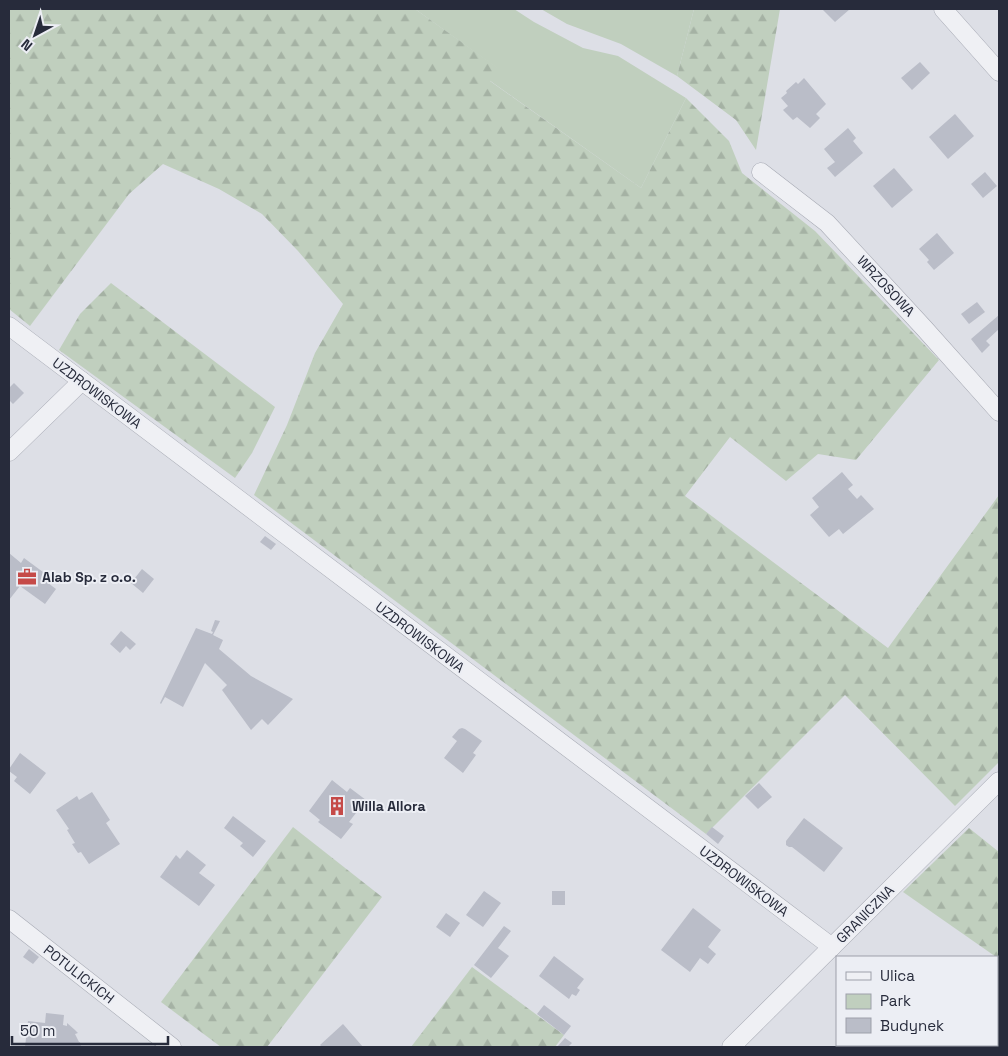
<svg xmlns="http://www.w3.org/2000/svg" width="1008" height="1056" viewBox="0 0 1008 1056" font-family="'Space Grotesk',sans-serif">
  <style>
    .green { fill: #c0cfbe }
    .forest { fill: url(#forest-firs) }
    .building { fill: #babdc8 }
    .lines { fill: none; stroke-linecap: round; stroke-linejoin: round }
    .street-casing { stroke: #a6a9b3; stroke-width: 19 }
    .street { stroke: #eff0f4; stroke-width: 18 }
    .labels { text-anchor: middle; stroke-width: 4; stroke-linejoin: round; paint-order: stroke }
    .street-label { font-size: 14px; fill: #272b3b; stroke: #eceef4 }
    .poi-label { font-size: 14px; font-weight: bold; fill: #272b3b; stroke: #eceef4; text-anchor: start }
  </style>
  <defs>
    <pattern id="forest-firs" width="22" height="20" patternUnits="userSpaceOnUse" patternTransform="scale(1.25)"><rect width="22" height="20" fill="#c0cfbe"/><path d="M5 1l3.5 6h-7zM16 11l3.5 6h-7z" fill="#a5b2a4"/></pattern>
  </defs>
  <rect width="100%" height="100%" fill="#dddfe6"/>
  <g class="green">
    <path d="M415,9H514L534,22L583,48L618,56L686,98L641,188L489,80L497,68Z"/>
    <path d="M541,9H694L677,76L621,44L567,24Z"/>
  </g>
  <g class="forest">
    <path d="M9,9H415L498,68L490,81L641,188L686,98L729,141L742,173L815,231L939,360L856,460L818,454L786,481L730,437L685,496L888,648L999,495V762L955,806L845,695L706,834L254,495L287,425L315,353L343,304L298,251L262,214L219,189L163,164L129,194L30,326L9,309Z"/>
    <path d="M694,9H780L756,150L736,120L677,76Z"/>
    <path d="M111,283L275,407L252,453L235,478L59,350L80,314Z"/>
    <path d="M293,827L382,897L267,1047H221L161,1002Z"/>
    <path d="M969,828L999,852V959L903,892Z"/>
    <path d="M472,967L564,1035L555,1047H411Z"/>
  </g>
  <g class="building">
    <path d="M822,9H850L835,22Z"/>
    <path d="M920,62L930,73L912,90L901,78Z"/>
    <path d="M804,78L826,104L816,114L820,118L810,128L797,117L793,120L783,110L788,106L781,98L787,93L786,91L796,82L798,84Z"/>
    <path d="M955,114L974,136L948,159L929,137Z"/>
    <path d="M848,128L856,138L853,141L863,153L835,177L827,168L835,162L824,149Z"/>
    <path d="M894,168L913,190L892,208L873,186Z"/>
    <path d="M985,172L997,186L983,198L971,184Z"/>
    <path d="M937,233L954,253L934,270L927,262L929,260L919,249Z"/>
    <path d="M977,302L985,312L969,324L961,314Z"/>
    <path d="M999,315V329L986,341L990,345L982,353L971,339Z"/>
    <path d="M14,383L24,393L13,404L9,400V388Z"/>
    <path d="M842,472L853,485L848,489L857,499L861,495L874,509L843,534L839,529L829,537L810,515L819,507L812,498Z"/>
    <path d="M265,536L276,544L271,550L260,542Z"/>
    <path d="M9,553L21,563L24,558L47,575L44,580L56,589L45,604L20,586L9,600Z"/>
    <path d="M142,569L154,579L143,593L131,583Z"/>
    <path d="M215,620L220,621L213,635L223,640L219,649L251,676L293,699L268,725L262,719L251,730L222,690L227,685L205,663L183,707L165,697L161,704L160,703L196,628L212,634L213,632L211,631Z"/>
    <path d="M121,631L136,644L130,650L126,646L120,653L110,644Z"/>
    <path d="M462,728L465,729L482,741L473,753L476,755L463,773L444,758L457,741L452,737L459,729Z"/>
    <path d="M20,753L46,773L30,794L14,781L17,777L9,771V769Z"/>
    <path d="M332,780L347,792L350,788L366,800L349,822L353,824L341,839L318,822L320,820L309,811Z"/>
    <path d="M759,783L772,797L758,809L745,796Z"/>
    <path d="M92,792L110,820L106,823L120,844L89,864L81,852L78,853L72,844L75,843L67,830L69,829L56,810L77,796L79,800Z"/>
    <path d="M233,816L266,841L253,857L240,846L243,843L224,828Z"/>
    <path d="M804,818L843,848L824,872L792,847H789L786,845V841Z"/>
    <path d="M712,827L724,836L718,844L706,834Z"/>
    <path d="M187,850L206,865L199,873L215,885L199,906L160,877L176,855L180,859Z"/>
    <path d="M484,891L501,903L483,927L466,915Z"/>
    <rect x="552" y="891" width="13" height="14"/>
    <path d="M693,908L721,930L708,947L716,954L708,964L700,958L690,972L661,950Z"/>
    <path d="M446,913L460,923L450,937L436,927Z"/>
    <path d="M504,926L511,931L498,948L509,956L491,978L474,965Z"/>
    <path d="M29,949L39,957L33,964L23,957Z"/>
    <path d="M554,956L584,979L577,988L580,990L576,996L572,994L569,999L539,976Z"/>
    <path d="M544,1005L571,1026L564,1035L537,1014Z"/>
    <path d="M46,1013L64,1015L63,1025L67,1026V1023L75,1030L78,1033L75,1034L79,1042H80L81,1047H25L28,1021L45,1023Z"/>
    <path d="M343,1024L363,1047H322L320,1045Z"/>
    <path d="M565,1038L572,1043L568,1047H557Z"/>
    <path d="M887,1045H958L954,1047H890Z"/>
  </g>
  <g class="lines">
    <g class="street-casing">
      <g id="street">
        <path d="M943,9L999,72"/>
        <path d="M761,172L827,223L924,328L999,412"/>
        <path d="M9,326L832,947"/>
        <path d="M9,452L82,381"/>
        <path d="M9,919L172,1047"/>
        <path d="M731,1047L999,781"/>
      </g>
    </g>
    <use href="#street" class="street"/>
  </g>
  <defs>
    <g id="office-bare" transform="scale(1.5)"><path d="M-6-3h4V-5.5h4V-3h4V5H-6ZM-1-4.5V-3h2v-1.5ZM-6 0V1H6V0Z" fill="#c54a48" stroke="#eceef4" stroke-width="2.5" paint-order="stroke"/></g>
    <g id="building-bare" transform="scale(1.5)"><path d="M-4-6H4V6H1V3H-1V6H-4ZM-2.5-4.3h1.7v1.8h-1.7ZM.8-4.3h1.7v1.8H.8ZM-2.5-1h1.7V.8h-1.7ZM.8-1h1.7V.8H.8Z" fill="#c54a48" stroke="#eceef4" stroke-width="2.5" paint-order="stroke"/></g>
  </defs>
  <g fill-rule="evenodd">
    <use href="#office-bare" x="27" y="577"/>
    <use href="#building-bare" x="337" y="806"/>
  </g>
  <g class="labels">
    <g class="street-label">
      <text transform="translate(886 286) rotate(47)" y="5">WRZOSOWA</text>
      <text transform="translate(97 393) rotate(37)" y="5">UZDROWISKOWA</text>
      <text transform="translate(420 637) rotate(37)" y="5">UZDROWISKOWA</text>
      <text transform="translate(744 881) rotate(37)" y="5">UZDROWISKOWA</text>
      <text transform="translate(865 914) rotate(-45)" y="5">GRANICZNA</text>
      <text transform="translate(79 974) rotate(38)" y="5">POTULICKICH</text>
    </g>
    <g class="poi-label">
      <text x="42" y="582">Alab Sp. z o.o.</text>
      <text x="352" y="811">Willa Allora</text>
    </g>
  </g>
  <rect width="1008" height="1056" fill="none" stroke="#272b3b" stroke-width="20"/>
  <rect x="836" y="956" width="162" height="90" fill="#eceef4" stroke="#9da0aa"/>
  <rect x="846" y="972" width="25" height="8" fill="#eff0f4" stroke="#9da0aa"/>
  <text x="880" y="981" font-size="15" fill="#272b3b">Ulica</text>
  <rect x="846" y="994" width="25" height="15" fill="#c0cfbe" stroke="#9da0aa"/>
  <text x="880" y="1006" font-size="15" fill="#272b3b">Park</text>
  <rect x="846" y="1018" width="25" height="15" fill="#babdc8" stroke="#9da0aa"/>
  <text x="880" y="1031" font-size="15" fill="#272b3b">Budynek</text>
  <g transform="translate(35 35) rotate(220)" stroke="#eceef4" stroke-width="4" paint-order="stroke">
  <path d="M0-4L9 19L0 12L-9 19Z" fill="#272b3b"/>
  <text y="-8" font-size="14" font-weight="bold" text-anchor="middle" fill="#272b3b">N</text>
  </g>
  <path d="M12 1036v8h156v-8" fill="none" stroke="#272b3b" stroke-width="2.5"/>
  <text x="20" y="1036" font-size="15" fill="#272b3b" stroke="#eceef4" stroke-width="4" paint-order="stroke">50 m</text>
</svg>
